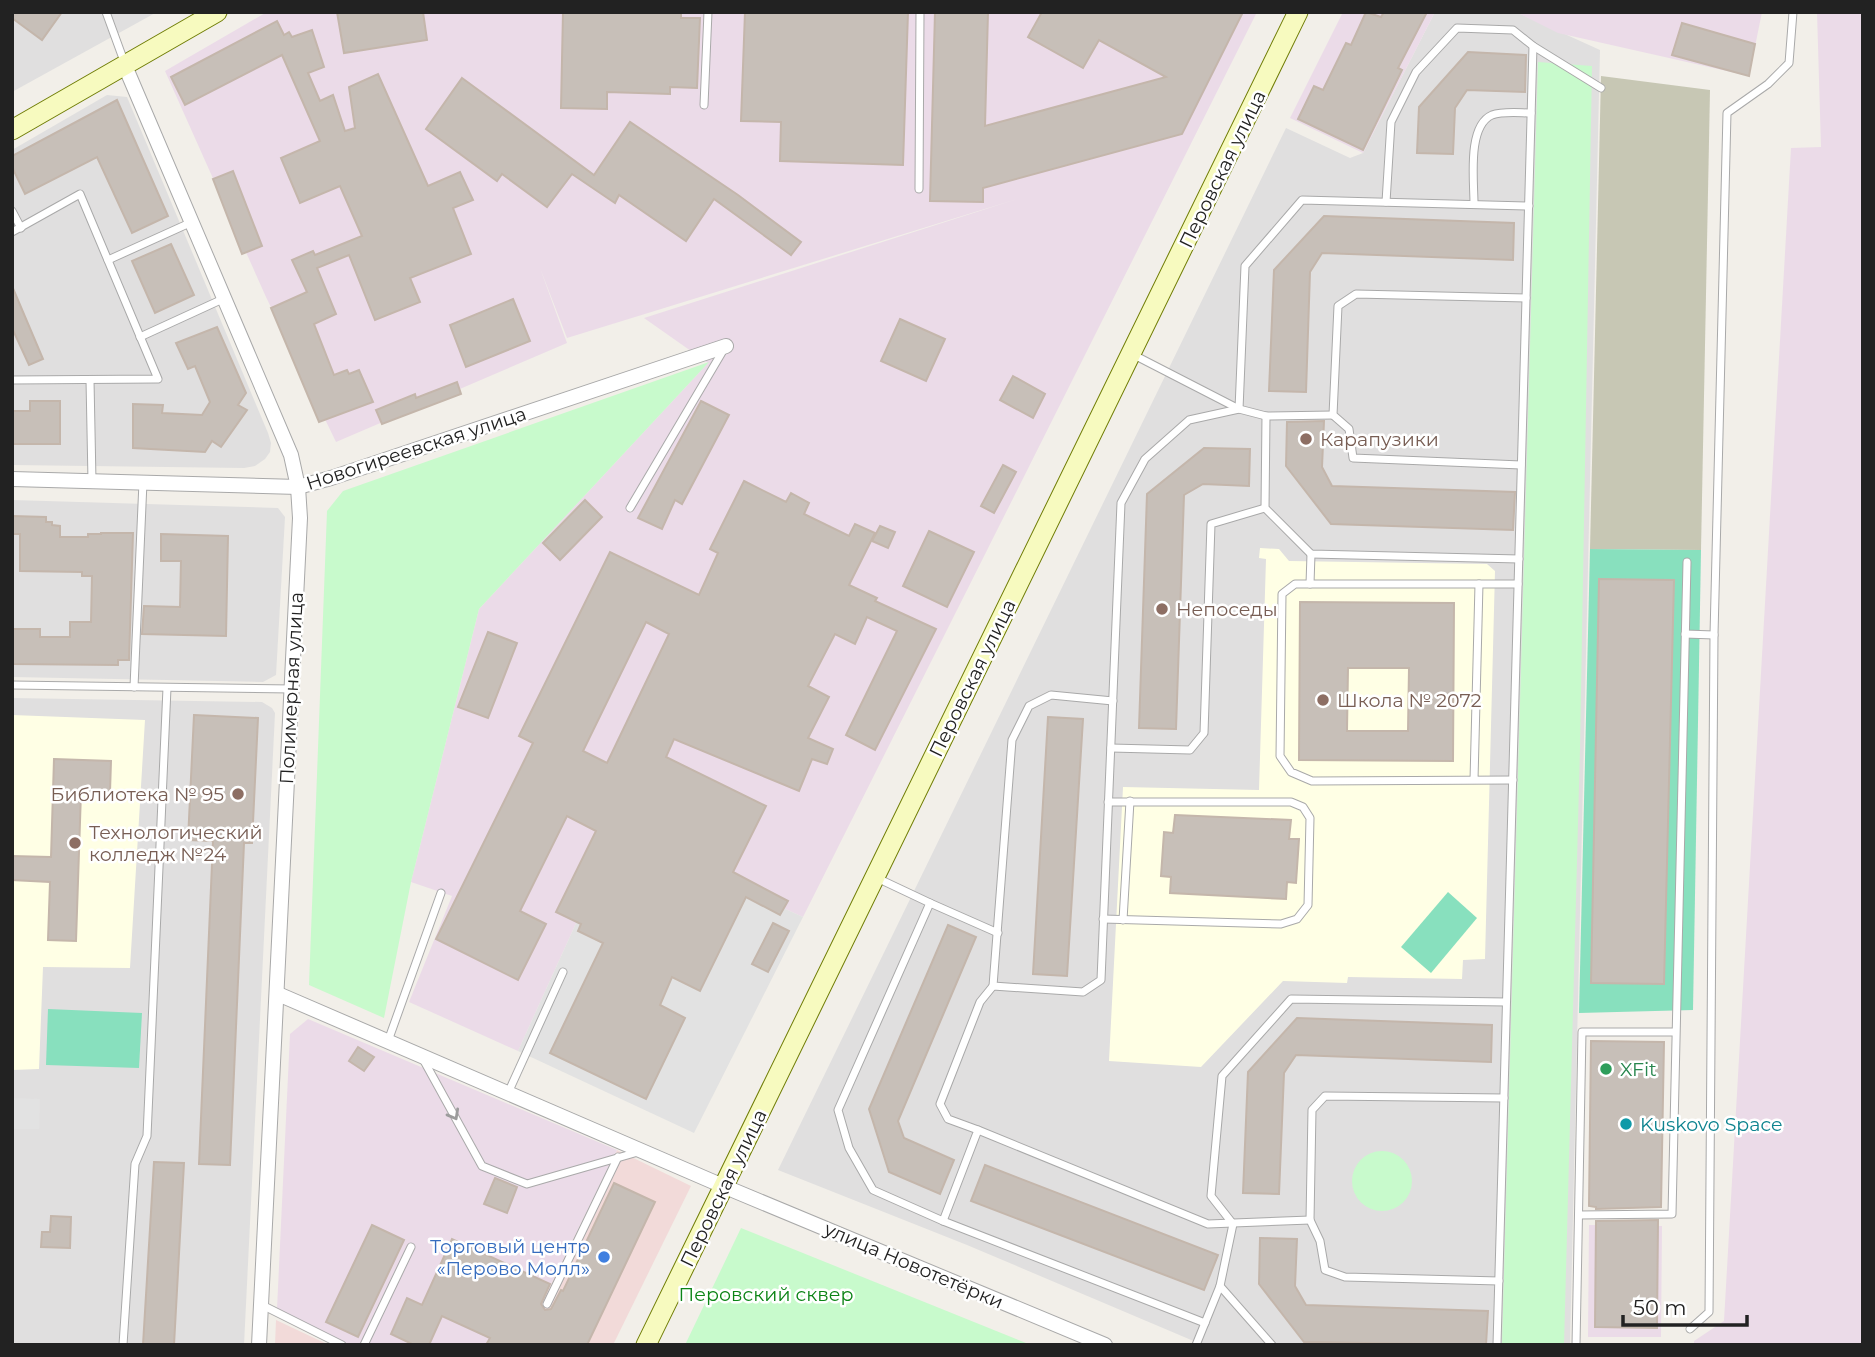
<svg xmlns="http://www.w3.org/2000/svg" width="1875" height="1357" viewBox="0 0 1875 1357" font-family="Montserrat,sans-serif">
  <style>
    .residential { fill: #e0dfdf }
    .commercial { fill: #f2dad9 }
    .industrial { fill: #ebdbe8 }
    .education { fill: #ffffe5 }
    .construction { fill: #c7c7b4 }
    .park { fill: #c8facc }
    .pitch { fill: #88e0be }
    .parking { fill: #e2e2e2 }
    .building { fill: #c7bfb8; stroke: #c4b6ab; stroke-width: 2; fill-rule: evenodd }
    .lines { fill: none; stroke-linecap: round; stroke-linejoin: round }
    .lane-casing { stroke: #a9a9a9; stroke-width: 9 }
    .street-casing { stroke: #a9a9a9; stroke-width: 16 }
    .secondary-casing { stroke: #707d05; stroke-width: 21 }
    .lane { stroke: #fff; stroke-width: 7 }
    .street { stroke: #fff; stroke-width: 14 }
    .secondary { stroke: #f7fabf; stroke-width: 19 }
    .oneway { stroke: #9c9c9c }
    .education-dot { fill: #8d6e63; stroke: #fff; stroke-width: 2.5 }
    .leisure-dot { fill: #2e9e5b; stroke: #fff; stroke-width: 2.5 }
    .culture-dot { fill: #0f9aa8; stroke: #fff; stroke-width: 2.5 }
    .shop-dot { fill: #3f7fe0; stroke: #fff; stroke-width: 2.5 }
    .labels { text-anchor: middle; stroke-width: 5; stroke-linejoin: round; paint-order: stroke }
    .street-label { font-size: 19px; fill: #222; stroke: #fff }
    .education-label { font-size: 19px; fill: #785e54; stroke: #fff; text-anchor: start }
    .leisure-label { font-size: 19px; fill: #27864d; stroke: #fff; text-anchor: start }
    .culture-label { font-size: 19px; fill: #0d838f; stroke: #fff; text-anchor: start }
    .shop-label { font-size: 19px; fill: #366cbe; stroke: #fff; text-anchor: end }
    .park-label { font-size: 19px; fill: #0c8416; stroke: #fff }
  </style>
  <rect width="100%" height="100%" fill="#f2efe9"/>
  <g class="residential">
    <path d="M12,12H157L12,92Z"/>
    <path d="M1435,12H1516L1600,50L1570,1345H1203L967,1245L778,1170L1286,128L1350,158L1363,153Z"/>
    <path d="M107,95L127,97L268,433L271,443L270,452L265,459L255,466L244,468L12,465V150Z"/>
    <path d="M12,500L278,508L285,517L276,675L263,682L12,677Z"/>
    <path d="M12,698L262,702L272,708L275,713L244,1345H12Z"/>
  </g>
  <g class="commercial">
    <path d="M617,1150L691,1186L613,1345H521Z"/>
    <path d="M276,1320L329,1345H275Z"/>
  </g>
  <g class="industrial">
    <path d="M267,12H1257L803,917L617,833L518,1051L409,1002L452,896L411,882L479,609L708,363L644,318L1027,196L567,338L540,268L567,343L336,442L266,297L165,71Z"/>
    <path d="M1343,12H1435L1363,153L1290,118Z"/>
    <path d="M1516,12H1762L1749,76L1558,33Z"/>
    <path d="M1817,12H1863V1345H1694V1341L1724,1321L1791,148L1821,147Z"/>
    <path d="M308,1019L617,1150L521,1345H350L277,1309L290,1034Z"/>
    <path d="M1589,1225L1662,1226L1661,1337H1588Z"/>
  </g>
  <g class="education">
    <path d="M1260,548L1279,549L1289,561L1487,564L1495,571L1485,959L1463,960L1462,979L1348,977L1347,983L1283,981L1201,1067L1109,1061L1123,787L1259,790L1266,559L1259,558Z"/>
    <path d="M12,715L145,720L130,968L43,967L39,1069L12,1070Z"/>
  </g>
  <path class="construction" d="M1601,76L1710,90L1701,550L1590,549Z"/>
  <g class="park">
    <path d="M1538,62L1592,66L1580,749L1564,1345H1502Z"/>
    <path d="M709,362L479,609L411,882L384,1018L309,985L327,511L343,491Z"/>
    <circle cx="1382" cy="1181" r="30"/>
    <path d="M741,1228L1031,1345H685Z"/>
  </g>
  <g class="pitch">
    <path d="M1590,549L1701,550L1693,1010L1579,1013Z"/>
    <path d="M1448,892L1477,918L1431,973L1401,947Z"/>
    <path d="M48,1009L142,1013L139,1068L46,1065Z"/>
  </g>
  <g class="parking">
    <path d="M617,833L803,917L694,1133L518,1051Z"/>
    <path d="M12,1098L40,1099L39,1129H12Z"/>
  </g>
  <g class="building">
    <path d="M12,12H62L42,40L12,18Z"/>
    <path d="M337,12H423L427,40L344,53Z"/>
    <path d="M563,12H681V18H700L697,88L670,87V94L607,92V109L561,108Z"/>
    <path d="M745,12H908L903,165L780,161L781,122L741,121Z"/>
    <path d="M935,12H988L985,126L1166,77L1099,40L1083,68L1028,37L1042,12H1243L1182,134L983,188V202L930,201Z"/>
    <path d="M1366,12L1381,17L1384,12H1427L1398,68L1402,70L1363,150L1298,119L1314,86L1323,90L1346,43L1351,45Z"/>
    <path d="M277,21L284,35L289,32L292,37L312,30L324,67L308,73L320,101L333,95L345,131L355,128L349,87L378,74L428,186L460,172L473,200L453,208L471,254L410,278L420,302L375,320L349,255L317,268L336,314L314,324L334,375L347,370L349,374L359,370L373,402L319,422L271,308L307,292L292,260L313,251L315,255L362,236L340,186L300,203L281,158L320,141L282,55L185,105L171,77Z"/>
    <path d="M1682,23L1755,44L1749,76L1672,55Z"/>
    <path d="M1468,52L1526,55L1525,92L1467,90L1455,108L1453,154L1417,153L1419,107Z"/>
    <path d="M462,78L594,175L630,122L738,195L801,242L791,255L714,199L686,241L619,195L615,203L572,174L547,207L502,174L497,181L426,129Z"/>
    <path d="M117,100L168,216L132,233L97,157L25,194L12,167V156Z"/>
    <path d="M233,171L262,246L242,254L213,179Z"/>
    <path d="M1324,216L1514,223L1513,260L1322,253L1310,272L1306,392L1269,391L1274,270Z"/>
    <path d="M171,244L194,295L155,313L132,261Z"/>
    <path d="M12,286L43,359L29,365L12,328Z"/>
    <path d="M513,299L530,341L466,367L450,325Z"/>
    <path d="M900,319L945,339L926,381L881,361Z"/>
    <path d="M217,327L246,393L238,405L247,410L221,447L212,441L205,452L133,448V404L163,405L162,413L202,415L210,402L195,366L188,369L176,343Z"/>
    <path d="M1013,376L1045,394L1033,418L1000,400Z"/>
    <path d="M457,382L461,394L382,424L376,410L415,394L416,398Z"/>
    <path d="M30,401H60V444H12V411H30Z"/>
    <path d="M701,401L729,415L682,504L675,500L662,529L638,518Z"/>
    <path d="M1324,421L1322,467L1332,486L1515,492L1513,530L1331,524L1286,466L1287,422Z"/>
    <path d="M1204,448L1250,449L1249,486L1203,484L1184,495L1176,729L1139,728L1147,494Z"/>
    <path d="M1003,465L1016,472L994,513L981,506Z"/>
    <path d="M744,481L786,502L791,493L809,503L804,514L849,536L855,524L875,533L849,585L877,598L875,601L936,629L875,750L846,735L897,631L867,617L855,644L835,634L808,686L829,697L808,738L833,749L827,764L812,759L799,791L674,739L666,757L766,806L733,872L788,901L780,915L746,897L700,991L672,977L660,1005L685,1018L646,1099L550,1053L603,943L578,931L581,924L556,912L596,831L567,816L520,911L546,924L518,980L436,939L533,743L519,736L610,552L699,595L718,553L710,549ZM646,622L669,634L607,763L583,751Z"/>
    <path d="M585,500L602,517L560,560L543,543Z"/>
    <path d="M12,516L46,517V522H52V525L60,526V537H88V534H101V533H133L129,660H118V665L12,664V629H40V637H70V622H91L92,576H82V572L20,571V534H12Z"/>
    <path d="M880,526L895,532L888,548L872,541Z"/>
    <path d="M929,531L974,552L947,607L903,586Z"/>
    <path d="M161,534L228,536L226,636L142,634L144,606L180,607L181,561H161Z"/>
    <path d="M1599,579L1674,580L1664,984L1591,983Z"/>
    <path d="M1300,602L1454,603L1453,761L1299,760ZM1348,668H1409L1408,731H1347Z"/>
    <path d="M488,632L517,643L488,718L458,707Z"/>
    <path d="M194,715L258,718L252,843H244L230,1165L199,1164L213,841L188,840Z"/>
    <path d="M1048,717L1083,719L1067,976L1033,974Z"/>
    <path d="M54,759L111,761L110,792H81L76,941L48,940L50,882L12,880V856L51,857Z"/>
    <path d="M1175,815L1291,820L1289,839H1299L1296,883L1287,882L1286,899L1170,893L1171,877L1161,876L1164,832L1173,833Z"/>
    <path d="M773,923L789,931L768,972L752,964Z"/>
    <path d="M948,925L976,937L898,1121L904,1138L954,1160L940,1194L889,1172L869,1109Z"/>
    <path d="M1297,1018L1492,1025L1491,1062L1296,1055L1284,1073L1279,1194L1243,1193L1248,1072Z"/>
    <path d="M1591,1041L1664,1042L1661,1207L1596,1209V1207L1589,1206Z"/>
    <path d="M358,1047L374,1057L364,1071L349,1061Z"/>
    <path d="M154,1162L184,1163L174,1345H143Z"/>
    <path d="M985,1165L1218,1255L1204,1290L971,1201Z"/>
    <path d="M495,1178L517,1187L507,1213L484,1204Z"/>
    <path d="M614,1183L655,1202L587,1345H486L490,1338L442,1316L429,1345H414L391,1334L407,1298L422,1305L452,1239L550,1284L541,1304L545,1310L551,1309L561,1290L563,1291Z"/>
    <path d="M51,1216L71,1217L70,1248L41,1247L42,1232H50Z"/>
    <path d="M1658,1220L1657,1328L1595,1327L1596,1221Z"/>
    <path d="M372,1225L404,1240L358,1337L326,1322Z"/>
    <path d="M1260,1238L1297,1239L1295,1286L1306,1305L1488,1311L1486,1345L1304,1342L1259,1284Z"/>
  </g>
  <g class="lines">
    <g class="lane-casing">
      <g id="lane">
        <path d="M106,12L125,64"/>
        <path d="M1533,46L1601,88"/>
        <path d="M704,105L708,12"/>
        <path d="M919,189L920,12"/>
        <path d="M1386,202L1391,122L1416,72L1457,28L1513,30L1533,46L1497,1345"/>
        <path d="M1474,204C1474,180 1467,126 1492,115C1503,111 1520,113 1531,113"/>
        <path d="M12,211L21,228"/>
        <path d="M12,232L80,194L158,379L12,380"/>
        <path d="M108,260L192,222"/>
        <path d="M140,337L225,298"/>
        <path d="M1132,354L1239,409L1245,266L1302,200L1529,206"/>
        <path d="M90,380L92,481"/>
        <path d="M1266,416L1265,508L1311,554L1519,559"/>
        <path d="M1521,465L1353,458L1349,429L1333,415L1338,306L1356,294L1526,298"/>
        <path d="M630,508L724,349"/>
        <path d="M1310,584L1311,554"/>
        <path d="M1479,584H1518"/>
        <path d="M1685,634L1714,635"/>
        <path d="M12,685L292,689"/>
        <path d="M134,687L143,482"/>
        <path d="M1111,748L1190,750L1204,733L1211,524L1265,508"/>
        <path d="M1474,780L1479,584H1295L1282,594L1280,756L1291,772L1312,781L1513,780"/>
        <path d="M877,878L930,903"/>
        <path d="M1103,919L1281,924L1297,919L1308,905L1310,818L1303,807L1291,802H1108"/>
        <path d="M1123,920L1130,801"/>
        <path d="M998,933L930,903L838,1110L849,1148L873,1190L943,1221L1205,1323"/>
        <path d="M993,986L1012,740L1029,706L1051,695L1113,701"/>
        <path d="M388,1041L441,893"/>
        <path d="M423,1059L482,1166L527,1184L638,1152"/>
        <path d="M508,1093L563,972"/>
        <path d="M978,1130L1208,1224L1310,1220"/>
        <path d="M1579,1215L1672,1214L1687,562"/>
        <path d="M943,1221L978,1130L948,1119L940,1104L980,1002L993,986L1083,992L1101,980L1121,503L1145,459L1189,420L1239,409L1266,416L1333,415"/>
        <path d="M1499,1281L1345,1277L1325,1270L1320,1241L1310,1220L1312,1110L1325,1096L1504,1098"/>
        <path d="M547,1304L618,1157"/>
        <path d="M262,1305L342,1345"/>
        <path d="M1690,1329L1709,1312L1714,635L1727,113L1768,84L1789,63L1793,12"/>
        <path d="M123,1345L135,1164L147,1136L167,688"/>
        <path d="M364,1345L411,1247"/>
        <path d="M1196,1345L1220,1286"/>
        <path d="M1272,1345L1220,1286L1233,1224L1211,1196L1222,1076L1291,999L1506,1002"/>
        <path d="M1576,1345L1582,1032H1675"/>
      </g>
    </g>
    <g class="street-casing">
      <g id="street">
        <path d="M125,66L291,455L298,487L300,518L259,1345"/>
        <path d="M12,479L298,487L331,478L726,346"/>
        <path d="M278,994L723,1186L1105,1345"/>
      </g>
    </g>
    <g class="secondary-casing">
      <g id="secondary">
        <path d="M12,130L217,12"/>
        <path d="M646,1345L1298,12"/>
      </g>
    </g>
    <use href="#lane" class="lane"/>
    <use href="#street" class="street"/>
    <use href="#secondary" class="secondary"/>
  </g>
  <defs><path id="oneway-chevron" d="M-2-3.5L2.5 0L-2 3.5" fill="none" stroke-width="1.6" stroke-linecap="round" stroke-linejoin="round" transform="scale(1.75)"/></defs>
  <use class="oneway" href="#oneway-chevron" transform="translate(454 1115) rotate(61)"/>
  <g class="education-dot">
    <circle cx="1306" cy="439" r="7"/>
    <circle cx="1162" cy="609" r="7"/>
    <circle cx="1323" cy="700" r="7"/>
    <circle cx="238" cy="794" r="7"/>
    <circle cx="75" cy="843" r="7"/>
  </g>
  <circle class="leisure-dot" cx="1606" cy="1069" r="7"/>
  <circle class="culture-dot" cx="1626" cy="1124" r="7"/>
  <circle class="shop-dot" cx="604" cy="1257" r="7"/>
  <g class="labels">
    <g class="street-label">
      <text transform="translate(1222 169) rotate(-64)" y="7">Перовская улица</text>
      <text transform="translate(416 448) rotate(-18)" y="7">Новогиреевская улица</text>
      <text transform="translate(972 678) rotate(-64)" y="7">Перовская улица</text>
      <text transform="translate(291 688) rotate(-87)" y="7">Полимерная улица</text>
      <text transform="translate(723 1188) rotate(-64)" y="7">Перовская улица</text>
      <text transform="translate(914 1265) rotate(23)" y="7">улица Новотетёрки</text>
    </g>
    <g class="education-label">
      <text x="1320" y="446">Карапузики</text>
      <text x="1176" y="616">Непоседы</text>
      <text x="1337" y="707">Школа № 2072</text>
      <text x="224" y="801" text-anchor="end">Библиотека № 95</text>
      <text x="89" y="839">Технологический<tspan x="89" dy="22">колледж №24</tspan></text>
    </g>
    <g class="leisure-label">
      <text x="1620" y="1076">XFit</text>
    </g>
    <g class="culture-label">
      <text x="1640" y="1131">Kuskovo Space</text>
    </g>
    <g class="shop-label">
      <text x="590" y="1253">Торговый центр<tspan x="590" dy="22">«Перово Молл»</tspan></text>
    </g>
    <g class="park-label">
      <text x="766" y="1301">Перовский сквер</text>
    </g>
  </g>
  <rect width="1875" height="1357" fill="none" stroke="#222222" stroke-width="28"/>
  <path d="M1623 1315v10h124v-10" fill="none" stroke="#222222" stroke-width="3.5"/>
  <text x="1633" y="1315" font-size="21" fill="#222222" stroke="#ffffff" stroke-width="5" paint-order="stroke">50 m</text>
</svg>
